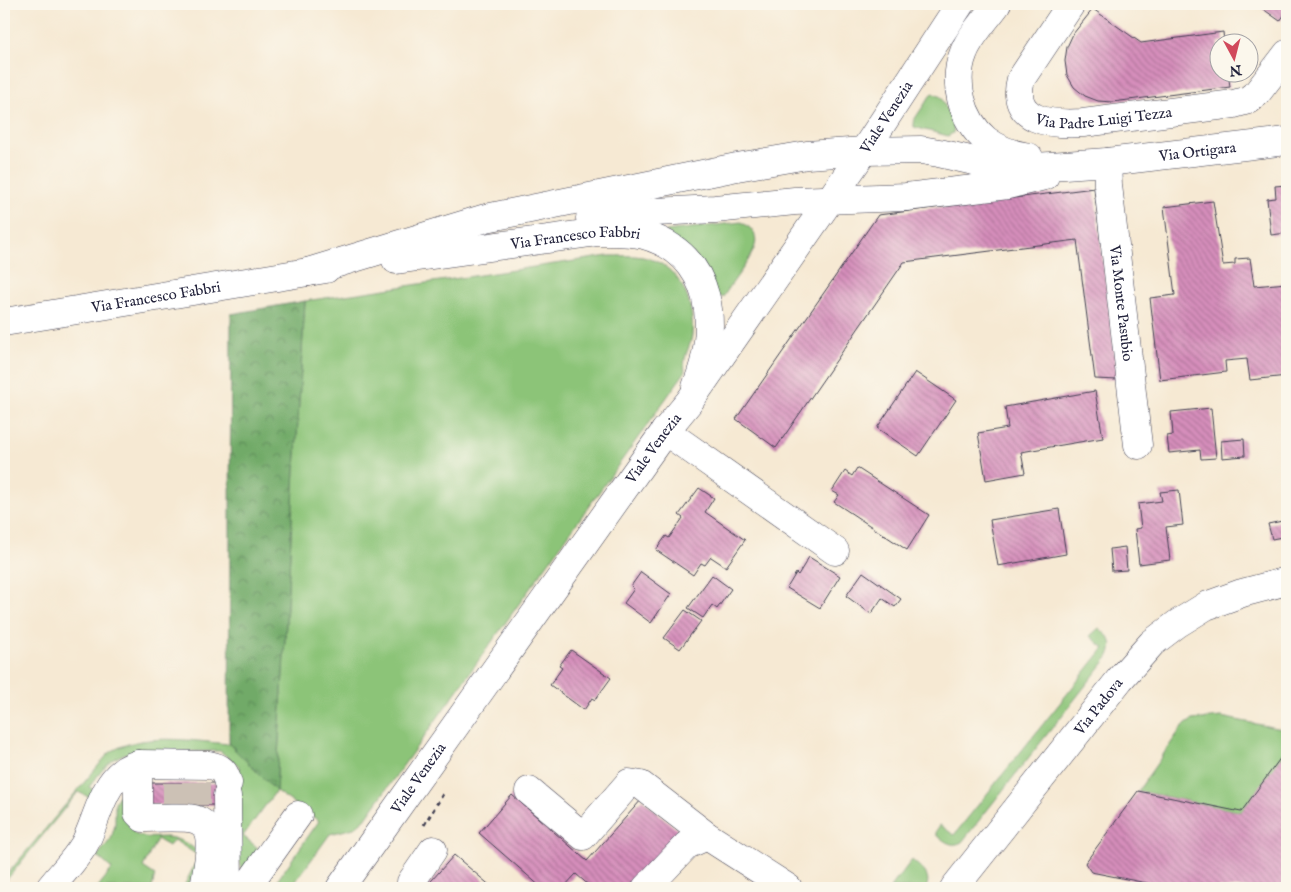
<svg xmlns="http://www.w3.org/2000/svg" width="1291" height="892" viewBox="0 0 1291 892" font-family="'IM FELL English',serif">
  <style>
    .green { fill: #8cc478; stroke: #57735a }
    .forest { fill: url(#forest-crowns); stroke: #4a6652 }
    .building { fill: url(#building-back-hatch) }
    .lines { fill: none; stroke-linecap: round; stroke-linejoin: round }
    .minor-tunnel { stroke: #ccc1b5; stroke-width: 28; stroke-dasharray: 28 14; stroke-linecap: butt }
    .minor-casing { stroke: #424052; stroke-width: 29 }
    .major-casing { stroke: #424052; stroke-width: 29 }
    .path { stroke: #424052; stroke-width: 3; stroke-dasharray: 4 4; stroke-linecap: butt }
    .minor { stroke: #fff; stroke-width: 28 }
    .major { stroke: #fff; stroke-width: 28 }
    .labels { text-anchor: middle; stroke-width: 4.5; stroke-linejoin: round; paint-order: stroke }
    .street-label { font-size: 15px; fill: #22223b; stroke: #fbf7ec }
  </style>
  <defs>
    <pattern id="forest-crowns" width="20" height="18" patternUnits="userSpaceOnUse" patternTransform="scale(1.25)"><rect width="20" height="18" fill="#71aa68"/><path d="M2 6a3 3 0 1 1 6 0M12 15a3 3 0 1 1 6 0" fill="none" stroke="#5c8a57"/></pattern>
    <pattern id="building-back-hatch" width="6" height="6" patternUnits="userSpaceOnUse" patternTransform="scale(1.25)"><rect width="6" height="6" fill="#d68ebb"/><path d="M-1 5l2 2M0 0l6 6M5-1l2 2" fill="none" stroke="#ad7499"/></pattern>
  </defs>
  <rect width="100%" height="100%" fill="#fbf7ec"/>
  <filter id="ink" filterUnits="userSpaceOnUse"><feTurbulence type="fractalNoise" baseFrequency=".02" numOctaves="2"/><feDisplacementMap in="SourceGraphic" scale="10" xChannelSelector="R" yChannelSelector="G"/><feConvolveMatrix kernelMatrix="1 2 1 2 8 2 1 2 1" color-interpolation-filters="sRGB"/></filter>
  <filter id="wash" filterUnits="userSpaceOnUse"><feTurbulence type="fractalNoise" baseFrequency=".0096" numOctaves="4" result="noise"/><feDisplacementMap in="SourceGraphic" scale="20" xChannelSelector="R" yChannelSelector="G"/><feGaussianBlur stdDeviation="1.12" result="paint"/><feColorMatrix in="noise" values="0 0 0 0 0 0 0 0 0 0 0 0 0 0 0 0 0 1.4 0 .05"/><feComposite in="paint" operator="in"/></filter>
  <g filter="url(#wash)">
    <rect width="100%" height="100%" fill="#f6e9d3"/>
    <g class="green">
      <path d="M932,93L941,97L954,126L953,133L948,136L914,127V120Z"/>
      <path d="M741,222C767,235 753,253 741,271C735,279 729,288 723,297H718L666,231Z"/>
      <path d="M608,256C619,256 632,255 643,257C679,264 695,301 692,335C690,350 682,355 685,372L365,819L354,828L330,834L291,888H272L319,821L276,791L243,836L258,848L245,869L241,868L238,855L239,766L220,751L131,752C111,756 101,772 89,787L94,790L91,798L78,792L4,883V878L108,754C138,731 193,741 229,744L276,790L305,301Z"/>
      <path d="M1099,628C1110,638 1115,641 1109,656L962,842C951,848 945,841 936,835V831L940,825L954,835L1104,648L1090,636Z"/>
      <path d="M1221,717L1287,730V749L1241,812L1138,791L1182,727L1192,720Z"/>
      <path d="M126,784L129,824L135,834C144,839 156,837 167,837C180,838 194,847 203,856L187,888L185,887V884L199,856L174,840L169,846L157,839L143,867L155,875L152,888H97L112,869L97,856L111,839L115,825V802Z"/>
      <path d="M912,860C922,869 932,875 926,888H890Z"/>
    </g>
    <path class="forest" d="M305,301L276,791L229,744L231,314Z"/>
    <g id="blocks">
      <g class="building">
        <path d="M1256,4H1287V11L1280,21Z"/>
        <path d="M1093,9L1141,43L1223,32L1224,42H1218V72H1228L1230,87L1113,102L1098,101L1085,96L1074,87L1067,75L1065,61L1067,47L1073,34Z"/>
        <path d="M4,42L8,62L4,63Z"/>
        <path d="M1287,185V233L1271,235L1267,199L1276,198L1275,186Z"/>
        <path d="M1094,188L1118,380L1095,379L1077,240L904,262L776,448L736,419L878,215Z"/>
        <path d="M1213,201L1223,265L1235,264V259L1250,258L1254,286L1287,283V376L1250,380L1247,359L1225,361L1226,372L1160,380L1150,298L1175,295L1164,207Z"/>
        <path d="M915,372L956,400L918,456L877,428Z"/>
        <path d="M1095,391L1103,438L1021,452L1025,473L986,480L978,433L1008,428L1005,407Z"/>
        <path d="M1211,408L1216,458L1201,459L1200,450L1169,453L1167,436L1173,435L1171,412Z"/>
        <path d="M1244,439L1245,456L1222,458L1221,441Z"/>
        <path d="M857,468L929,515L907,550L834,502L839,495L832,491L845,471L852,476Z"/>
        <path d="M699,488L714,498L705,512L745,540L726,567L711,557L705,565L701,563L693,575L656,550L666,536L669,538L683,518L679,515Z"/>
        <path d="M1179,490L1183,525L1166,527L1170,560L1139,564L1135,529L1141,528L1138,504L1162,501L1160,492Z"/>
        <path d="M1059,509L1066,554L998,566L990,520Z"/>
        <path d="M1287,520V536L1272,539L1268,524Z"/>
        <path d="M1125,547L1127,570L1112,571L1110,549Z"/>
        <path d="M809,557L840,576L820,608L787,588L796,573L798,575Z"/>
        <path d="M641,572L671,594L651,623L624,603L634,589L631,586Z"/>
        <path d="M863,572L901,599L895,607L882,598L871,614L846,596Z"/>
        <path d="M712,575L731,589L717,609L712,605L703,618L688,608Z"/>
        <path d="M685,610L701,621L680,649L664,638Z"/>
        <path d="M571,650L611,678L595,700L592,698L584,710L550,685L562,668L559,666Z"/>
        <path d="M1287,749V888H1172L1091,872L1085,863L1138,791L1241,812Z"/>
        <rect x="148" y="783" width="71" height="22"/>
        <path d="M512,795L587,861L642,799L680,832L629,888H592L576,874L563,888H542L479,833Z"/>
        <path d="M454,855L493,888H425Z"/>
      </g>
    </g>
  </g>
  <g filter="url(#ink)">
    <use href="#blocks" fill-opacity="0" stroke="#424052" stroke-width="1"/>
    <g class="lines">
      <g class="minor-tunnel">
        <path d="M177,783V806"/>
        <path d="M196,805V782"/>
      </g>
      <g class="minor-casing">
        <g id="minor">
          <path d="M997,4C987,18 970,36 964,52C952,81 961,119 986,140C998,149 1014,155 1029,157"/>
          <path id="s1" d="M1071,4L1021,79C1009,122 1052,125 1083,123L1234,104L1248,100L1257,93L1287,54"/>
          <path id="s2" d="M1107,162L1108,185L1138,445"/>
          <path d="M590,218L615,214L715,209L795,201L906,197L1008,185L1045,176"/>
          <path id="s3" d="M396,260L598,232C613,232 629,231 644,235C715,255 720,329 696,387"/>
          <path id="s4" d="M308,272L486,218L737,167L807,155L864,151L921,150L939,153L983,163L1036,167L1107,162L1287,141"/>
          <path id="s5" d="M4,322L326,269"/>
          <path d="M665,431L835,551"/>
          <path d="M138,764V813L143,818C156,818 187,816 197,820C219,828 206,871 204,888"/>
          <path d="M529,791L583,836L629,783L641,785L707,836L788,888"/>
          <path d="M227,796L228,888"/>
          <path d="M50,888C61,874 75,860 84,845C99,817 103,773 138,764L209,765C221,767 225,771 228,783"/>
          <path d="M246,888L298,815"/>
          <path d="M412,888L411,882L433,850"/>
          <path d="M646,888L687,845L707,836"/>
          <path id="s6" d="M954,888L1120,679L1152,643L1177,624L1206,606L1242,593L1287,581"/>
        </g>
      </g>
      <g class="major-casing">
        <g id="major">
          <path id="s7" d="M340,888L665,431L689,402L864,151L960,4"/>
        </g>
      </g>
      <path class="path" d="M424,825L443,794"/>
      <use href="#minor" class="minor"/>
      <use href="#major" class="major"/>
    </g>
  </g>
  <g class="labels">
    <g class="street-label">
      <text dy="5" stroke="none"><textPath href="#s1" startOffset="205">Via Padre Luigi Tezza</textPath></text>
      <text dy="5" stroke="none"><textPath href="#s7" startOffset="945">Viale Venezia</textPath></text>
      <text dy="5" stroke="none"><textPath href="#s4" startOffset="906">Via Ortigara</textPath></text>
      <text dy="5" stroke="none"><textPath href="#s3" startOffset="181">Via Francesco Fabbri</textPath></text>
      <text dy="5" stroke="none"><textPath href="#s5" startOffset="154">Via Francesco Fabbri</textPath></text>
      <text dy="5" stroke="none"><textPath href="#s2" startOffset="142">Via Monte Pasubio</textPath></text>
      <text dy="5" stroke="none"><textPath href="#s7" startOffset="540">Viale Venezia</textPath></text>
      <text dy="5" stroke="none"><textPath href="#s6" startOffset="232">Via Padova</textPath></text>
      <text dy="5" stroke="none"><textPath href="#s7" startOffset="135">Viale Venezia</textPath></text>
    </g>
  </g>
  <rect width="1291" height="892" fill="none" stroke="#fbf7ec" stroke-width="20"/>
  <g transform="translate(1234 58) rotate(173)"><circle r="24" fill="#fbf7ec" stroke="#a4a2a5"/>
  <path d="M0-4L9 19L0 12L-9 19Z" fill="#d1495b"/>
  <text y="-8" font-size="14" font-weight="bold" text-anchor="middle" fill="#22223b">N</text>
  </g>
</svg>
